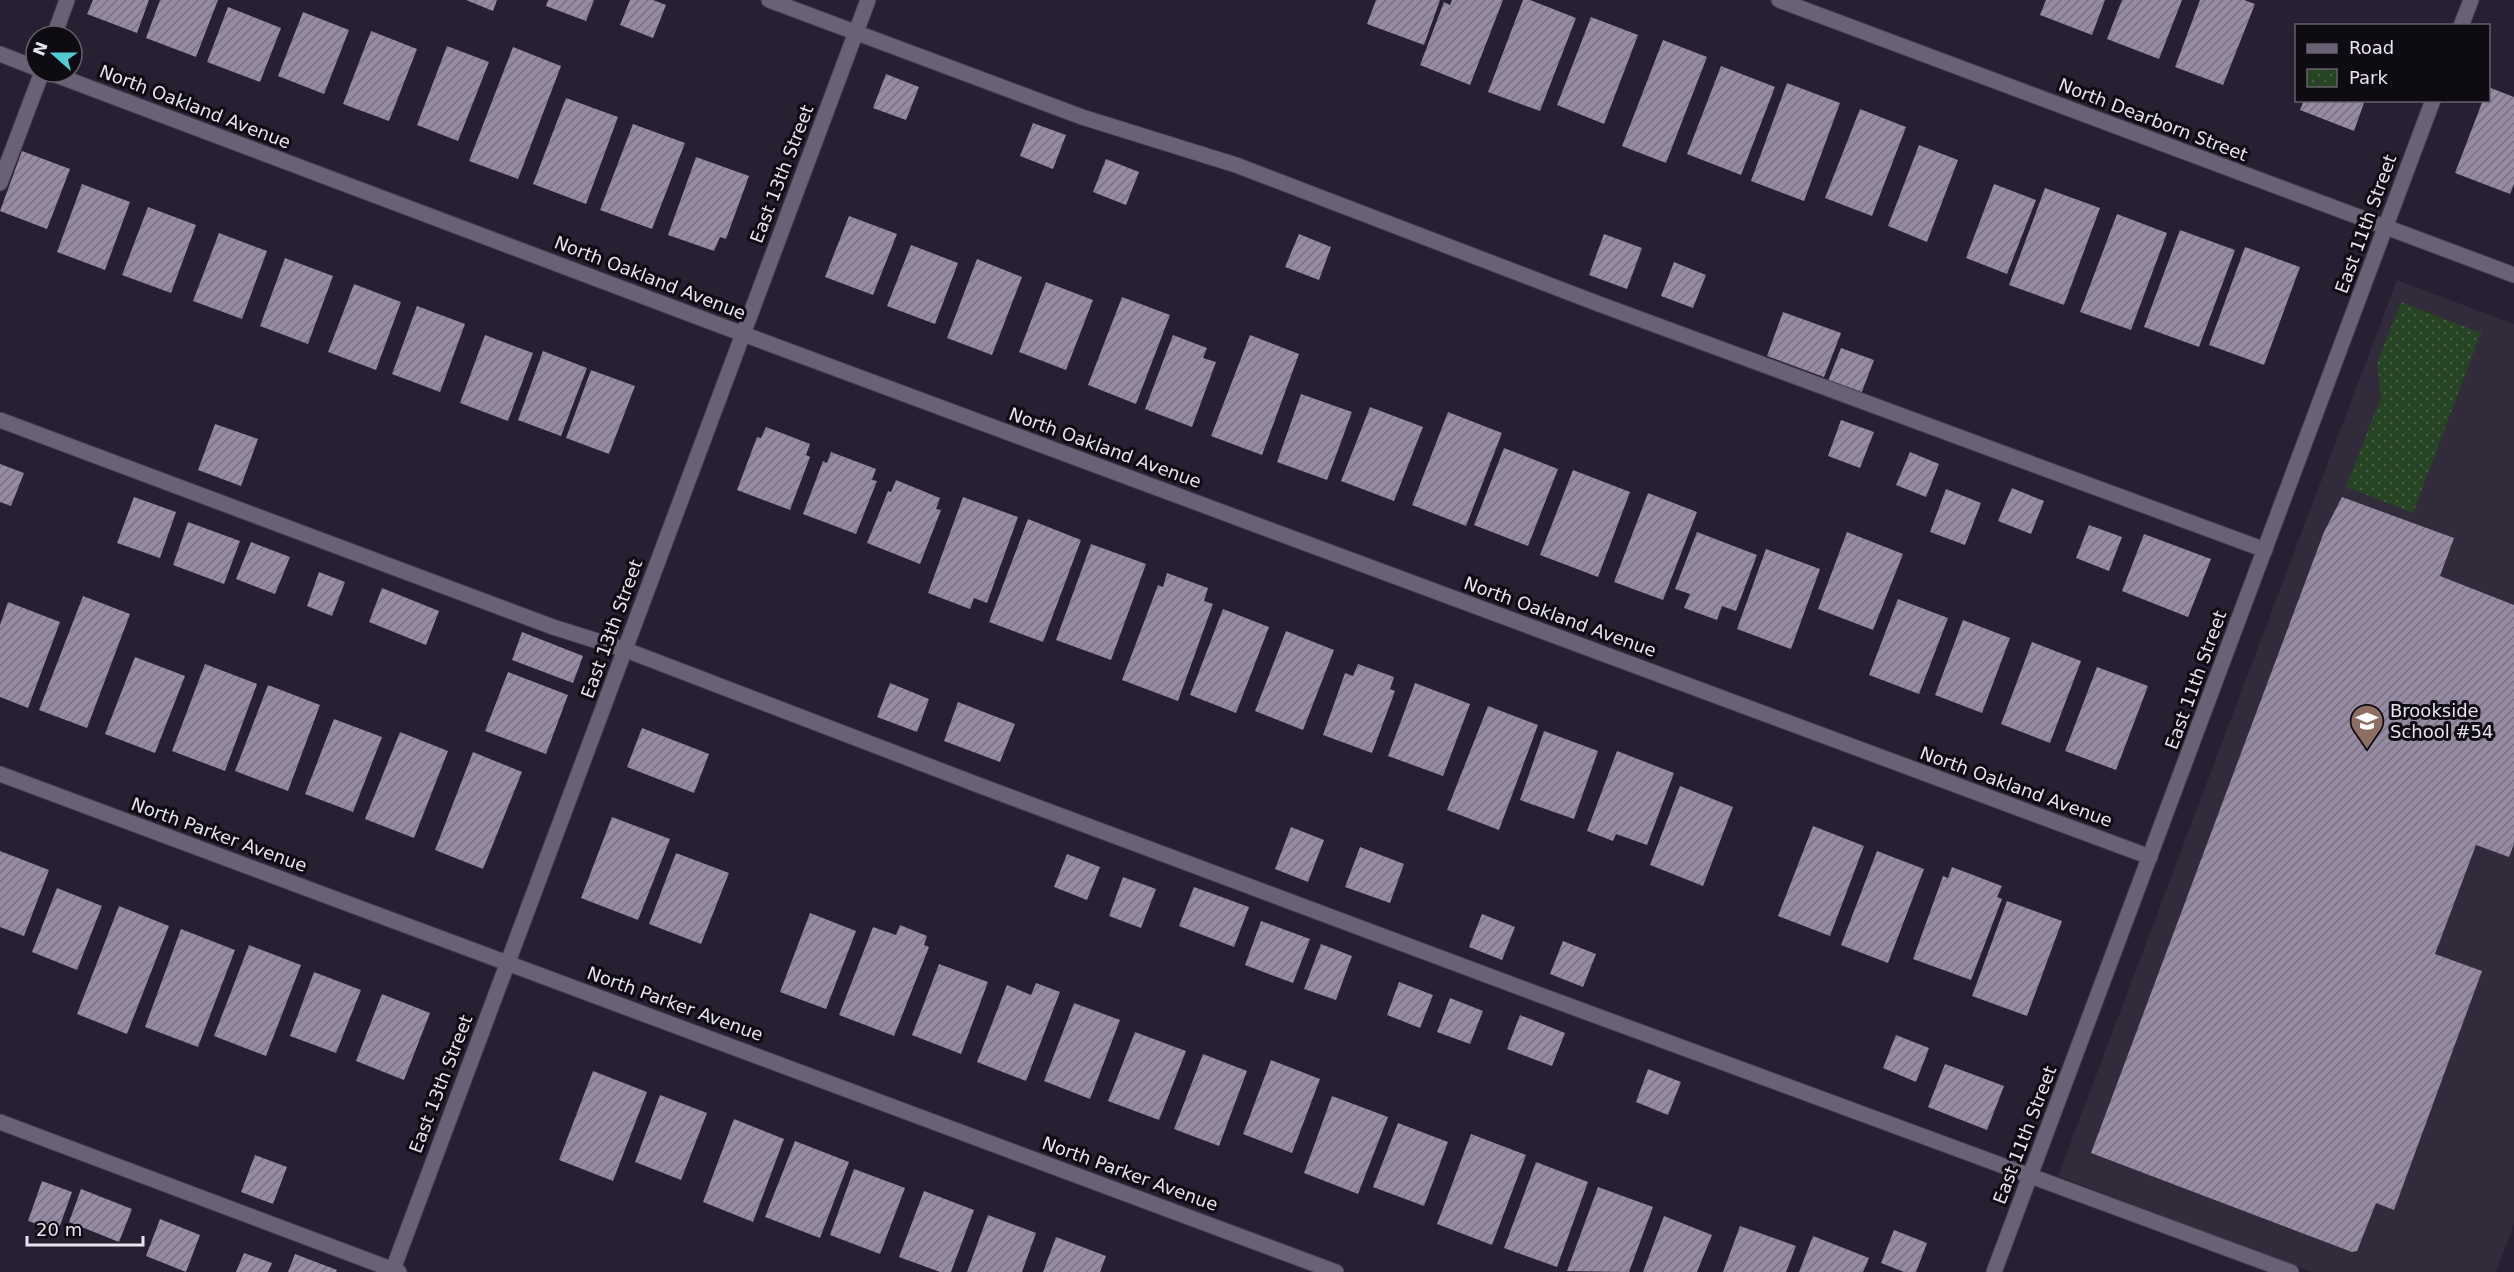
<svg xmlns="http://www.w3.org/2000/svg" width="2514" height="1272" viewBox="0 0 2514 1272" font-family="'DejaVu Sans',sans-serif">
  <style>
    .education { fill: #312b3b }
    .park { fill: url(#park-dots) }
    .building { fill: url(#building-hatch) }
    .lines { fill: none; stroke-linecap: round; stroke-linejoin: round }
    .service-casing { stroke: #443d4d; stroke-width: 17 }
    .minor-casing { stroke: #443d4d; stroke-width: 17 }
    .service { stroke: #6b6177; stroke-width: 15 }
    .minor { stroke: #6b6177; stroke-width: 15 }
    .labels { text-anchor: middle; stroke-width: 6; stroke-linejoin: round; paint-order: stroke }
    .street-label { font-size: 18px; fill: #e8e3f0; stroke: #0e0b13 }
    .poi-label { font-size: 18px; fill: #e8e3f0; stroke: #0e0b13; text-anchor: start }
  </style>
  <defs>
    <pattern id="park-dots" width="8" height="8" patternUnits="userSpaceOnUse" patternTransform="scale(1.5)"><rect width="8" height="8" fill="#264323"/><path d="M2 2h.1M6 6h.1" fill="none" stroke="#465e43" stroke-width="1.8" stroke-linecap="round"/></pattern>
    <pattern id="building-hatch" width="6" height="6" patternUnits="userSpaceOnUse" patternTransform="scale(1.5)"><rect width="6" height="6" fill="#968ba3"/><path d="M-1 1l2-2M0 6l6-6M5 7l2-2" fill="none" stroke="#7a7283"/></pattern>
  </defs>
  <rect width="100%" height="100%" fill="#271f32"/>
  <path class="education" d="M2397,280L2514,324V1224L2496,1272H2311L2058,1176Z"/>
  <path class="park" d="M2401,302L2481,333L2413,513L2346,487L2381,397L2377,363Z"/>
  <g class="building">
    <path d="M93,0H149L137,33L87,14Z"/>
    <path d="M160,0H218L196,57L146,38Z"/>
    <path d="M466,0H497L493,11Z"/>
    <path d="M548,0H594L586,21L546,6Z"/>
    <path d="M630,0H653L666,5L653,38L620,25Z"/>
    <path d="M1376,0H1440L1424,45L1367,24Z"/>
    <path d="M1452,0H1503L1470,85L1420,65L1444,2L1450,5Z"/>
    <path d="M1523,0H1530L1576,18L1540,111L1488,92Z"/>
    <path d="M2046,0H2105L2092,35L2040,15Z"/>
    <path d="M2122,0H2182L2159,59L2107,39Z"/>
    <path d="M2200,0H2244L2255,4L2223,85L2175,67Z"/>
    <path d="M228,7L281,28L260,82L207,62Z"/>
    <path d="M303,12L349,30L324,94L278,76Z"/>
    <path d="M1591,17L1638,35L1604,124L1557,105Z"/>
    <path d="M371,31L417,49L389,121L343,104Z"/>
    <path d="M1663,40L1707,57L1666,163L1622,146Z"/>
    <path d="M447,46L489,62L458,141L417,125Z"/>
    <path d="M513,47L561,66L518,179L469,161Z"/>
    <path d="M1721,66L1775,87L1741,175L1687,154Z"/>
    <path d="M886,74L919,87L906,120L873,108Z"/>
    <path d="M1787,83L1840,103L1804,201L1751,181Z"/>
    <path d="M2488,87L2514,97V184L2510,194L2455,173L2483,100H2488Z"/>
    <path d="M566,98L618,117L586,204L533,184Z"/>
    <path d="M2304,100H2365L2354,131L2300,110Z"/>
    <path d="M1860,109L1906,127L1872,216L1825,198Z"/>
    <path d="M1033,123L1066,135L1053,169L1020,156Z"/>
    <path d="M633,124L685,143L652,229L600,210Z"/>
    <path d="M1919,145L1958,160L1927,242L1888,226Z"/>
    <path d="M22,151L70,169L47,229L0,211Z"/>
    <path d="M696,157L749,176L726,239L720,237L714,251L668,235Z"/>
    <path d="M1106,159L1139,172L1126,205L1093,192Z"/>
    <path d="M82,184L130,202L105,270L57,252Z"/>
    <path d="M1994,184L2036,200L2007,274L1966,258Z"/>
    <path d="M2045,188L2100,208L2064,305L2009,285Z"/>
    <path d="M148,207L196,225L171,293L122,275Z"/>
    <path d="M2117,214L2167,233L2131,330L2080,312Z"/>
    <path d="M849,216L897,234L873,295L825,277Z"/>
    <path d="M2180,230L2235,250L2199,347L2144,327Z"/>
    <path d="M219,233L267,251L242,319L193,301Z"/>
    <path d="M1299,234L1331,247L1319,280L1285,267Z"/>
    <path d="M1604,234L1642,248L1627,289L1589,275Z"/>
    <path d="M911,245L958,263L935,324L887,306Z"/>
    <path d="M2245,247L2300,267L2264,365L2209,345Z"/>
    <path d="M285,258L333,276L308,344L260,326Z"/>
    <path d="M977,259L1022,277L992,355L947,338Z"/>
    <path d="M1674,262L1706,275L1693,308L1661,296Z"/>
    <path d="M1046,282L1093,300L1066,370L1019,352Z"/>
    <path d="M354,284L401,302L376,370L328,352Z"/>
    <path d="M1122,297L1170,315L1136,404L1088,385Z"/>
    <path d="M417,306L465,324L440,392L392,374Z"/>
    <path d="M1783,312L1841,333L1824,377L1767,356Z"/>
    <path d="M485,335L533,353L508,421L460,403Z"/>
    <path d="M1173,335L1207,348L1203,358L1216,362L1192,427L1145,409Z"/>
    <path d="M1250,335L1299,354L1262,455L1211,436Z"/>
    <path d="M1841,348L1874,360L1861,394L1828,381Z"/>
    <path d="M543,351L587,368L561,436L518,420Z"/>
    <path d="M591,370L635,386L609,454L566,438Z"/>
    <path d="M1301,394L1352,412L1327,480L1277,462Z"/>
    <path d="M1370,407L1423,427L1394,501L1341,481Z"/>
    <path d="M1448,412L1502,433L1466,526L1412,505Z"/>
    <path d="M1841,420L1874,432L1860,468L1828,456Z"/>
    <path d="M215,424L258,439L241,486L198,470Z"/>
    <path d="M766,427L810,444L806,455L810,457L790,510L737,490L757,437L761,438Z"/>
    <path d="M1504,448L1558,469L1528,546L1474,525Z"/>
    <path d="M831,452L876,469L872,480L877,481L856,534L803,514L823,461L827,463Z"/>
    <path d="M1910,452L1939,464L1926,497L1896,485Z"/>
    <path d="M0,464L24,473L11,506L0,502Z"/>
    <path d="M1573,470L1630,492L1598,577L1540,555Z"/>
    <path d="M896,480L940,498L936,509L941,510L920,564L867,543L888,491L891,492Z"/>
    <path d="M2012,488L2044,501L2031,534L1998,521Z"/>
    <path d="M1946,489L1981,503L1965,545L1930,532Z"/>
    <path d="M1648,493L1697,512L1663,600L1614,582Z"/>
    <path d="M134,497L176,512L160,558L117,543Z"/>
    <path d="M963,497L1018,517L987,603L974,598L970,609L928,593Z"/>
    <path d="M2342,497L2454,538L2440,576L2514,605V844L2509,857L2476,845L2435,954L2482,971L2394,1210L2376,1203L2357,1251L2352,1252L2091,1153L2324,532Z"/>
    <path d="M1028,519L1081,540L1043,642L989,622Z"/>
    <path d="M188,522L240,541L224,584L173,565Z"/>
    <path d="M2089,525L2122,537L2109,571L2076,558Z"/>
    <path d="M1697,532L1757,555L1736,611L1722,606L1717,620L1684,608L1690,594L1675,589Z"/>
    <path d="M1847,532L1903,554L1873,630L1818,609Z"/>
    <path d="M2144,534L2211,559L2188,617L2122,591Z"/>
    <path d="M251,542L290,557L275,594L236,579Z"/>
    <path d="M1091,544L1146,564L1111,660L1056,640Z"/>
    <path d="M1766,549L1820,569L1791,649L1737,629Z"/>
    <path d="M319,572L345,582L332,616L307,606Z"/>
    <path d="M1167,573L1208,588L1204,601L1213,604L1178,701L1122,680L1158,585L1163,587Z"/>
    <path d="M382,588L439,611L426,645L369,622Z"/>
    <path d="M83,596L130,614L87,728L39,710Z"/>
    <path d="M1898,599L1948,618L1919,694L1869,675Z"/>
    <path d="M8,602L60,622L28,708L0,697V625Z"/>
    <path d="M1223,609L1269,627L1236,713L1190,695Z"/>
    <path d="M1963,620L2010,638L1982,713L1935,695Z"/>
    <path d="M1286,631L1334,650L1303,730L1255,711Z"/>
    <path d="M522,632L583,656L573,683L512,660Z"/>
    <path d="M2032,642L2081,661L2050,743L2001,724Z"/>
    <path d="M135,657L185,676L155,753L105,734Z"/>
    <path d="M205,664L257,684L225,771L172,751Z"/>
    <path d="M1358,664L1394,677L1390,689L1395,691L1372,753L1323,735L1345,673L1353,676Z"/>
    <path d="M2097,667L2148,686L2116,770L2065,751Z"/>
    <path d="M508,672L568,695L546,754L485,731Z"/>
    <path d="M890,683L929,699L917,732L877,717Z"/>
    <path d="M1415,683L1470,704L1443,776L1388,756Z"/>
    <path d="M268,685L320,705L288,791L235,771Z"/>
    <path d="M958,702L1015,724L1000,762L944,741Z"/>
    <path d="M1488,706L1538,725L1499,830L1447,810Z"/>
    <path d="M334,719L382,737L353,812L305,794Z"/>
    <path d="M642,728L709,754L694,793L627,767Z"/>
    <path d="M1544,731L1598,751L1574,819L1520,800Z"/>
    <path d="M400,732L448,751L414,838L365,819Z"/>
    <path d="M1617,751L1674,773L1647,845L1616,834L1613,841L1587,831Z"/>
    <path d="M473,752L522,772L483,869L435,850Z"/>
    <path d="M1680,786L1733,807L1703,886L1650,865Z"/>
    <path d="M612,817L670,839L638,920L581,898Z"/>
    <path d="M1813,826L1864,846L1830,936L1778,916Z"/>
    <path d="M1291,827L1324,840L1308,882L1275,869Z"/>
    <path d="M1360,847L1404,864L1390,903L1345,887Z"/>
    <path d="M0,851L49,870L24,936L0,927Z"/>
    <path d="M1877,851L1924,869L1888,963L1841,945Z"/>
    <path d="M676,853L729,873L701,944L649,924Z"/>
    <path d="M1067,854L1100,867L1087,900L1054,887Z"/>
    <path d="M1952,867L2002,886L1997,897L2002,899L1971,980L1913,959L1943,876L1948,878Z"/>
    <path d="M1123,877L1156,889L1141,928L1109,916Z"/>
    <path d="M1194,887L1249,907L1234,947L1179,926Z"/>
    <path d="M57,888L102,906L77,970L32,952Z"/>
    <path d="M2007,901L2062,921L2027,1016L1972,996Z"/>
    <path d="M119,906L169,926L127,1034L77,1014Z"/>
    <path d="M810,913L856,931L826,1009L780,992Z"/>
    <path d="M1482,914L1515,927L1502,960L1469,947Z"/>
    <path d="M1261,921L1310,939L1293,983L1245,965Z"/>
    <path d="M900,925L927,936L924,945L929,947L894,1036L839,1015L873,927L896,935Z"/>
    <path d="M181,929L235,950L198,1047L145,1027Z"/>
    <path d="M1563,941L1596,954L1583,987L1550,974Z"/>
    <path d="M1321,944L1352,956L1336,1000L1304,989Z"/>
    <path d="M249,945L301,965L266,1056L214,1036Z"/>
    <path d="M939,964L988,982L961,1054L912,1035Z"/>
    <path d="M314,972L361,990L336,1053L290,1036Z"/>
    <path d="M1399,982L1433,995L1420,1028L1387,1015Z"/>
    <path d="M1036,983L1060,992L1026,1081L977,1062L1007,985L1031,995Z"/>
    <path d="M382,994L430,1013L404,1080L356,1061Z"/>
    <path d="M1450,998L1483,1011L1470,1044L1437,1032Z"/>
    <path d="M1074,1003L1120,1020L1090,1099L1044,1081Z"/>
    <path d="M1520,1015L1565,1033L1552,1066L1507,1049Z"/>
    <path d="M1135,1032L1186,1051L1159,1120L1108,1101Z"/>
    <path d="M1896,1035L1929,1048L1916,1082L1883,1068Z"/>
    <path d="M1203,1054L1247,1071L1219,1146L1174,1129Z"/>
    <path d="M1271,1060L1320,1079L1292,1153L1243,1134Z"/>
    <path d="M1945,1064L2004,1086L1987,1130L1928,1107Z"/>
    <path d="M1648,1069L1681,1082L1668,1115L1636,1102Z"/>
    <path d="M593,1071L647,1092L613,1181L559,1160Z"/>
    <path d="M660,1095L707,1113L681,1180L635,1162Z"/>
    <path d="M1332,1096L1388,1117L1358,1194L1304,1173Z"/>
    <path d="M734,1119L784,1139L753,1222L703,1202Z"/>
    <path d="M1398,1123L1448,1142L1424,1206L1373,1187Z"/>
    <path d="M1471,1134L1526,1155L1492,1245L1437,1224Z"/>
    <path d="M795,1141L849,1162L820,1238L765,1217Z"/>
    <path d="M255,1155L287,1167L273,1204L241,1192Z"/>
    <path d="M1536,1162L1588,1182L1557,1267L1504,1248Z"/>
    <path d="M854,1169L905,1188L880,1254L830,1235Z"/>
    <path d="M42,1181L72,1192L58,1231L28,1221Z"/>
    <path d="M1598,1187L1653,1207L1629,1272L1567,1271Z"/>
    <path d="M81,1189L132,1209L119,1242L69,1222Z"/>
    <path d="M924,1191L974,1210L951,1272H940L899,1257Z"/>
    <path d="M988,1215L1036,1233L1022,1272H967Z"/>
    <path d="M1664,1216L1712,1235L1697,1272H1643Z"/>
    <path d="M160,1219L200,1235L186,1272L146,1256Z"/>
    <path d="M1740,1226L1796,1246L1786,1272H1723Z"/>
    <path d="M1894,1230L1927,1243L1916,1272H1904L1881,1263Z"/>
    <path d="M1813,1236L1869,1258L1863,1272H1799Z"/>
    <path d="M1056,1237L1106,1256L1100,1272H1043Z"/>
    <path d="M244,1253L272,1263L268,1272H236Z"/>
    <path d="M295,1254L337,1270L336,1272H288Z"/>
  </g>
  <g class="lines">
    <g class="service-casing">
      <g id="service">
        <path d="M769,0L1082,117L1236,165L1599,304L2265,550"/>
        <path d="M54,36L67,0"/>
        <path d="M0,183L42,72"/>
        <path d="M0,420L553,627L626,650L981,786L1540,995L2291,1272"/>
        <path d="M0,1122L399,1272"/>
      </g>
    </g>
    <g class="minor-casing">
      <g id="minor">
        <path d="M1779,0L2514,275"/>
        <path d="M2461,26L2471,0"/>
        <path d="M0,54L36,68"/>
        <path d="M48,72L743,334L2150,857"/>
        <path d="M0,774L1336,1272"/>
        <path d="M392,1272L868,0"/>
        <path d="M1994,1272L2433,100"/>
      </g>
    </g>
    <use href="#service" class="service"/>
    <use href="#minor" class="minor"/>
  </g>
  <defs>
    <g id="school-pin" transform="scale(1.725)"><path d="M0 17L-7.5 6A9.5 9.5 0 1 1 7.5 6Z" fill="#8d6e63" stroke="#0e0b13"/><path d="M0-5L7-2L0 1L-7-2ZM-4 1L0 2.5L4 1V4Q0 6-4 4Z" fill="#fff"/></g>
  </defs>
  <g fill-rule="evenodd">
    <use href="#school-pin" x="2367" y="721"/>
  </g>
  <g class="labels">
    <g class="street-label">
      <text transform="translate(195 107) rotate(21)" y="6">North Oakland Avenue</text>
      <text transform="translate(2153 120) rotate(21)" y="6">North Dearborn Street</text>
      <text transform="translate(782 174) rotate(-69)" y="6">East 13th Street</text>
      <text transform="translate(2366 224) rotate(-70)" y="6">East 11th Street</text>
      <text transform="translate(650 278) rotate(21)" y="6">North Oakland Avenue</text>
      <text transform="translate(1105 448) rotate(20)" y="6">North Oakland Avenue</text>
      <text transform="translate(1560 617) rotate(20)" y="6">North Oakland Avenue</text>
      <text transform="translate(612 629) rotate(-70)" y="6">East 13th Street</text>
      <text transform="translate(2196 680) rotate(-70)" y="6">East 11th Street</text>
      <text transform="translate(2016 787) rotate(20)" y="6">North Oakland Avenue</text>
      <text transform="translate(219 835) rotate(20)" y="6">North Parker Avenue</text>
      <text transform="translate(675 1004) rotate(20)" y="6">North Parker Avenue</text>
      <text transform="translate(441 1084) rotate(-69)" y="6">East 13th Street</text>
      <text transform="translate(2025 1135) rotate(-69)" y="6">East 11th Street</text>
      <text transform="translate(1130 1174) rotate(20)" y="6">North Parker Avenue</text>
    </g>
    <g class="poi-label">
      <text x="2390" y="717">Brookside<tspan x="2390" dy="21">School #54</tspan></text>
    </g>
  </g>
  <rect x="2295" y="24" width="195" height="78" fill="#0e0b13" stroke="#65616b" stroke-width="1.5"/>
  <rect x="2307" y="44" width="30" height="9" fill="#6b6177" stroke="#65616b" stroke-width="1.5"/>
  <text x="2349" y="54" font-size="18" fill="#e8e3f0">Road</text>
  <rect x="2307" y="69" width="30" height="18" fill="url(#park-dots)" stroke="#65616b" stroke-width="1.5"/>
  <text x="2349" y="84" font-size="18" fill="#e8e3f0">Park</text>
  <g transform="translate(54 54) rotate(291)"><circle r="28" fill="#0e0b13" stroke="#65616b" stroke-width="1.5"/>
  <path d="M0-4.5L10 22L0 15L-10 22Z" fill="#52ccd0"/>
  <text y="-9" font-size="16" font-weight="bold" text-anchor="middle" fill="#e8e3f0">N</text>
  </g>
  <path d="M27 1236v9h116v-9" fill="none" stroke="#e8e3f0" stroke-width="3"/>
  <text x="36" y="1236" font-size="18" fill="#e8e3f0" stroke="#0e0b13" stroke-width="4.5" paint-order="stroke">20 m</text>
</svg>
